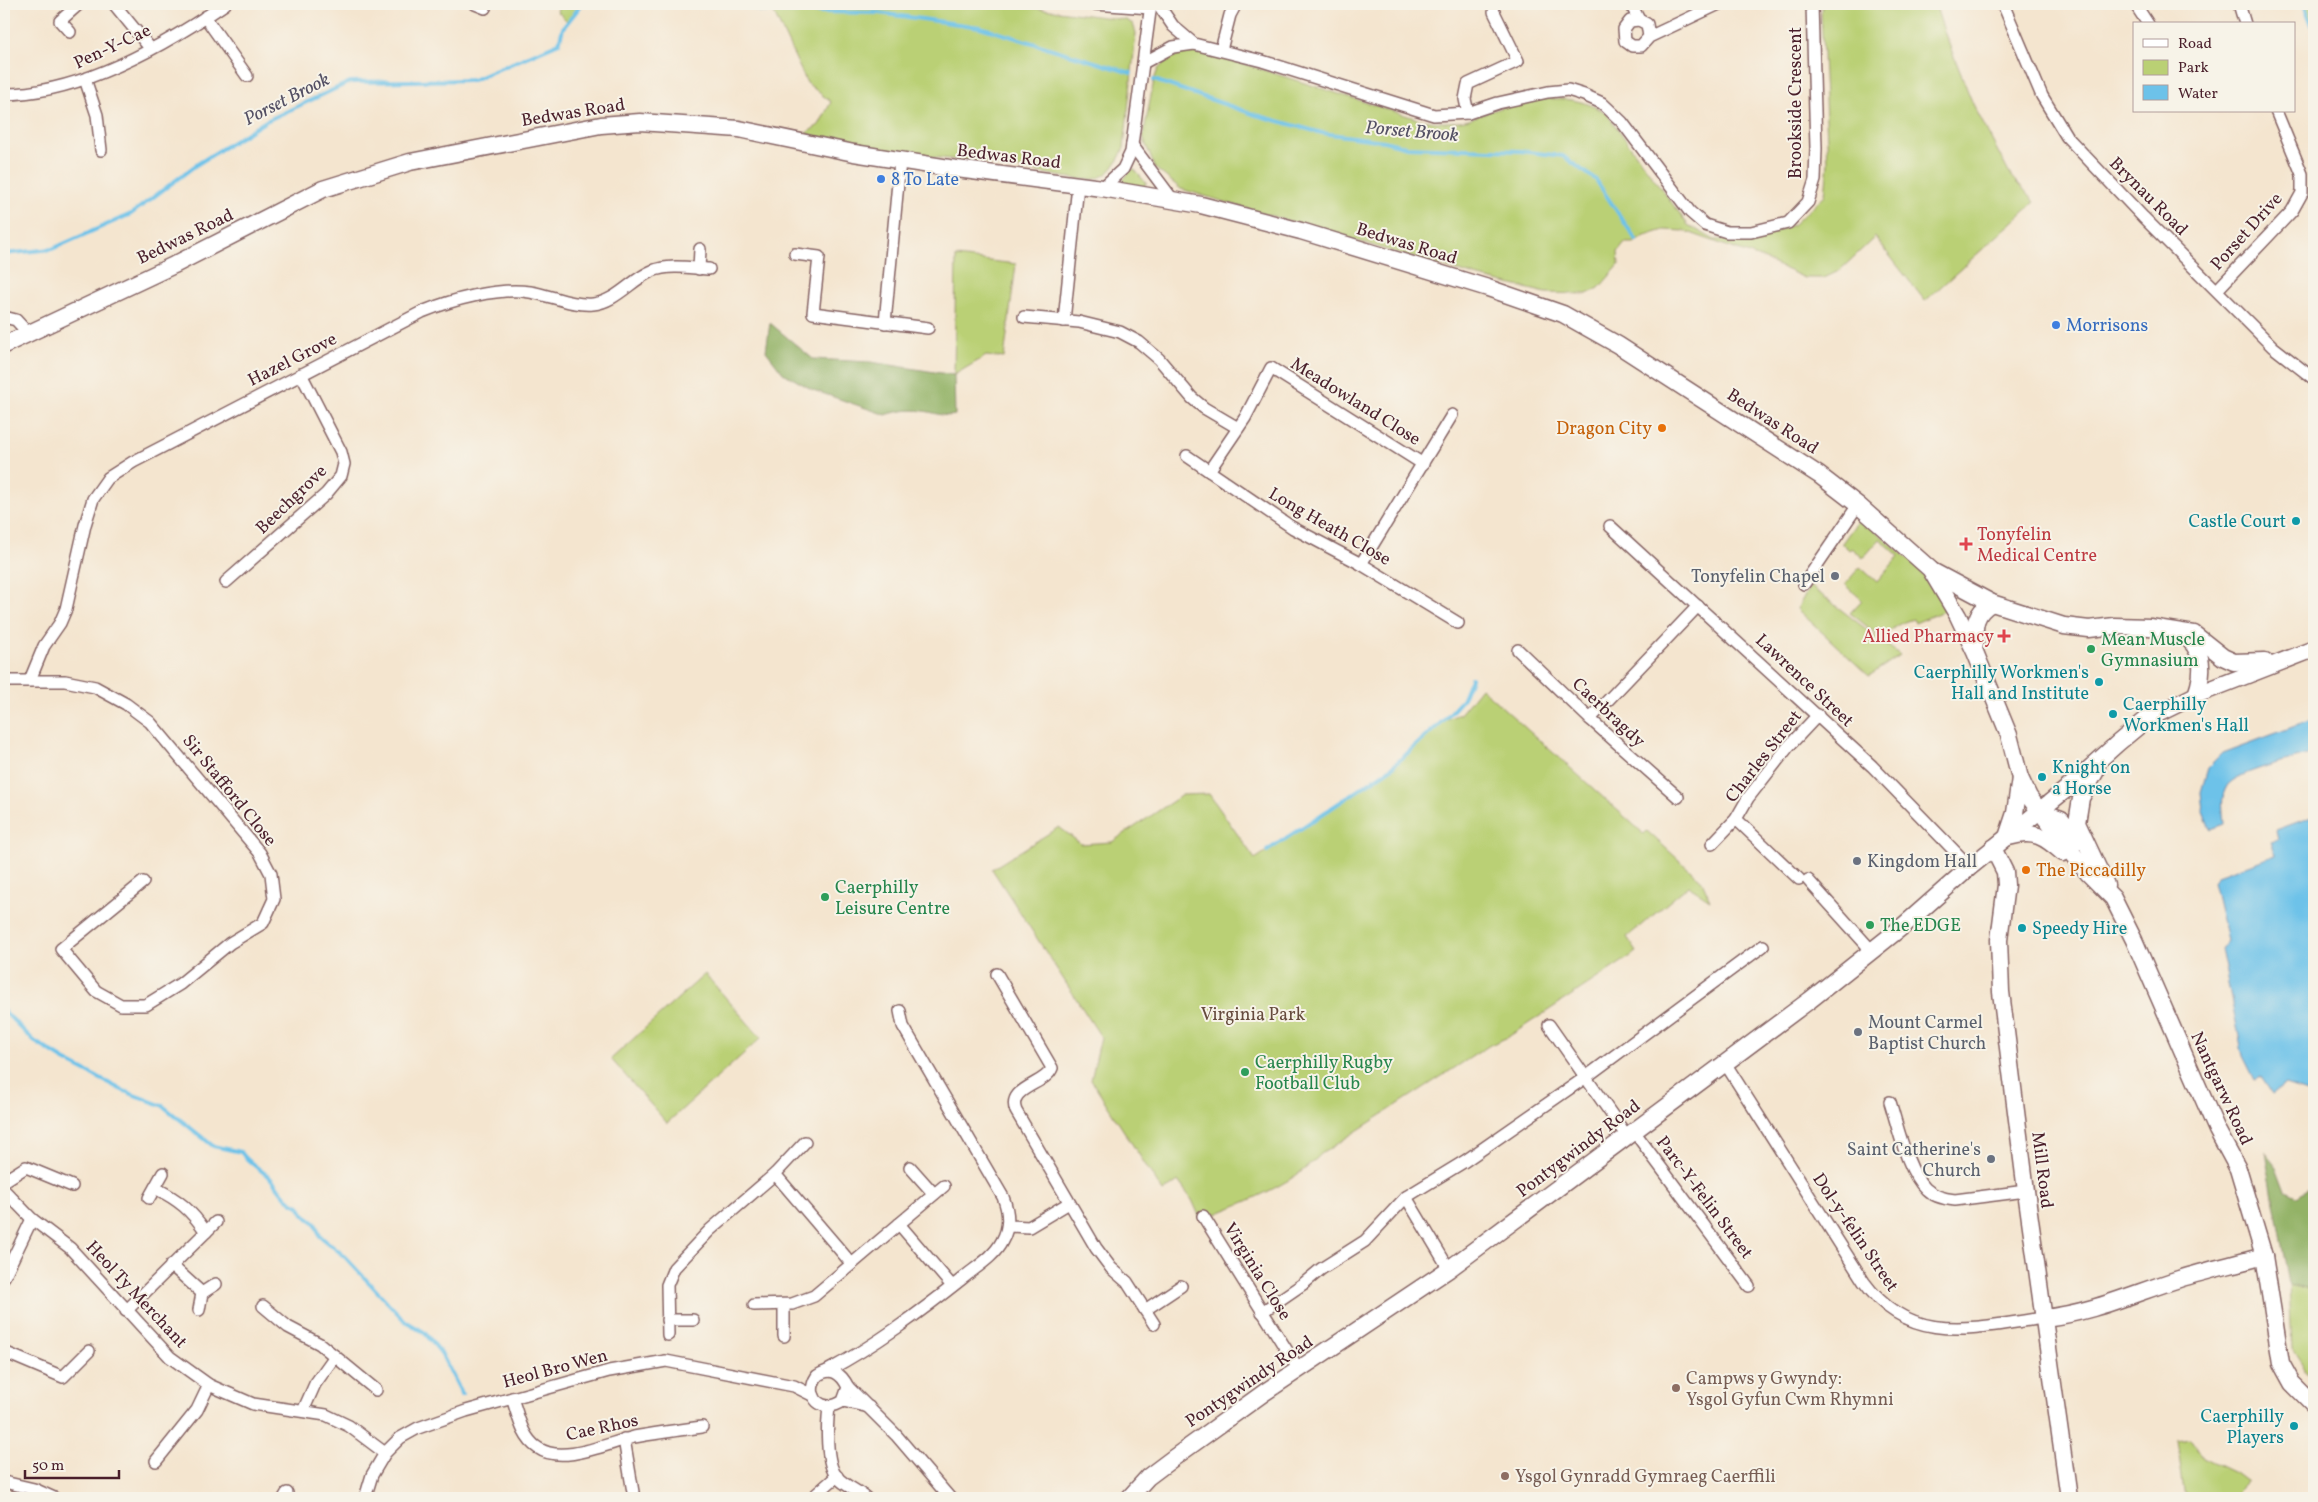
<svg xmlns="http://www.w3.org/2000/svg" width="2318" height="1502" viewBox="0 0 2318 1502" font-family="Vollkorn,serif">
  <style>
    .green { fill: #bad074; stroke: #827850 }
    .forest { fill: #93b266; stroke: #6e6848 }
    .water { fill: #6dc2e9; stroke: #5c708a }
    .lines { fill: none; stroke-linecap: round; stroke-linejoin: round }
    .stream { stroke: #6dc2e9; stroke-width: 4 }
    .street-casing { stroke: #866464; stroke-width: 14 }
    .secondary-casing { stroke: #866464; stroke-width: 19 }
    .street { stroke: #fff; stroke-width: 11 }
    .secondary { stroke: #fff; stroke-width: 16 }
    .shop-dot { fill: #3f7fe0; stroke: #f7f3e8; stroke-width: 2 }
    .food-dot { fill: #e8710a; stroke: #f7f3e8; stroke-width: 2 }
    .culture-dot { fill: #0f9aa8; stroke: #f7f3e8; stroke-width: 2 }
    .health-dot { fill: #e0444e; stroke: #f7f3e8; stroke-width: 2 }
    .worship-dot { fill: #6b7280; stroke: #f7f3e8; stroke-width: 2 }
    .leisure-dot { fill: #2e9e5b; stroke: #f7f3e8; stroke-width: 2 }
    .education-dot { fill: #8d6e63; stroke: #f7f3e8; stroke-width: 2 }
    .labels { text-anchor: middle; stroke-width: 4; stroke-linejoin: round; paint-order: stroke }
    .street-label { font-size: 18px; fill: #4a1f2b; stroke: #f7f3e8 }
    .shop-label { font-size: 18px; fill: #366cbe; stroke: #f7f3e8; text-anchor: start }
    .food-label { font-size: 18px; fill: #c56008; stroke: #f7f3e8; text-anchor: end }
    .culture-label { font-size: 18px; fill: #0d838f; stroke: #f7f3e8; text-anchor: end }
    .health-label { font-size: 18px; fill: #be3a42; stroke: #f7f3e8; text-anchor: start }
    .worship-label { font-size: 18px; fill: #5b616d; stroke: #f7f3e8; text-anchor: end }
    .leisure-label { font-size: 18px; fill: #27864d; stroke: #f7f3e8; text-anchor: start }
    .park-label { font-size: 18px; fill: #664b3d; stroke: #f7f3e8 }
    .education-label { font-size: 18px; fill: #785e54; stroke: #f7f3e8; text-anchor: start }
    .water-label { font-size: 19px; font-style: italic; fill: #545064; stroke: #f7f3e8 }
  </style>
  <rect width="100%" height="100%" fill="#f7f3e8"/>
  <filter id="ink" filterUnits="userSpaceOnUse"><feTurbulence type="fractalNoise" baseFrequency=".02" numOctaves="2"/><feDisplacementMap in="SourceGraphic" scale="10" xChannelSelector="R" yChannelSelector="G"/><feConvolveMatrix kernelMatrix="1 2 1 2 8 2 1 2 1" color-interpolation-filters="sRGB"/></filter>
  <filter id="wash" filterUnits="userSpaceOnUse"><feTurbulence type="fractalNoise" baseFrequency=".0096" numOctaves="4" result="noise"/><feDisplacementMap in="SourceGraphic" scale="20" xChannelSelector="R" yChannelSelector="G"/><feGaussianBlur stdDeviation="1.12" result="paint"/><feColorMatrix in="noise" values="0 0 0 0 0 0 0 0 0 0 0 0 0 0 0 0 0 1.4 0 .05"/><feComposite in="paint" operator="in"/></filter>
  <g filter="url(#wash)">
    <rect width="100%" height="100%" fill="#f4e5cf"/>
    <g class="green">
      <path d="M560,4H582L568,22L557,11Z"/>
      <path d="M740,4H1005L1126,20L1133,24L1136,33L1124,148C1117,163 1110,176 1094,179C1080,182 1035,171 1019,168C951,155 871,158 806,133L819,125L831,102L807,83L773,11H763Z"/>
      <path d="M1823,4H1935L1945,34L1973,104L2009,173L2035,202L1925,301L1875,237L1839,271L1824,278H1805L1763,259L1685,231L1664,230L1645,236L1634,243H1625L1618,252L1619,265L1599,288L1587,294L1546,293L1479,277L1181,189L1155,168L1143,137L1154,80L1158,69L1169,59L1187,52L1213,54L1421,120C1433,122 1446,123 1459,121C1470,120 1481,114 1491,111C1530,99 1570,90 1606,113L1688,225L1715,240L1762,237L1780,230L1794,224L1825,195L1828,163L1821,12Z"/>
      <path d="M2304,4H2314V30Z"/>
      <path d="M1133,168L1146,183L1145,186L1124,184L1123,180Z"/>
      <path d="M956,257L1016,264L1004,358L986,356L954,375Z"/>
      <path d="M1863,520L1914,564L1929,581L1948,609L1915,623L1913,619C1899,623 1891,628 1883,639L1850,613L1862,600L1845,584L1860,567L1877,582L1899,556L1880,539L1863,558L1852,548L1849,550L1842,543L1857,522Z"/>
      <path d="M1810,586L1900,655L1869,676L1797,609Z"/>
      <path d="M1481,688L1644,834L1647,831L1702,881L1710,900L1688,886L1627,937L1637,952L1508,1037L1490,1045L1321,1154C1291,1187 1241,1203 1201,1220L1192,1200L1178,1181L1163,1192L1091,1080L1101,1037L992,869L1059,827L1081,844L1112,842L1182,795L1209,794L1255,859L1390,769L1444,720L1460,714Z"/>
      <path d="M705,974L761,1038L667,1123L611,1059Z"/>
      <path d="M2289,1284L2314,1290V1378L2308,1373L2292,1348Z"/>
      <path d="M2190,1438L2202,1457L2235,1473L2247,1482L2231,1498H2185L2177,1440Z"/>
    </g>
    <g class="forest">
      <path d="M770,323L813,359L871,362L954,375L955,415C945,418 934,412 923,411C911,409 897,411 886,415L813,390L783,373L766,351Z"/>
      <path d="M2265,1152L2277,1167L2286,1191L2297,1196L2314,1185V1290L2289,1284Z"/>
    </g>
    <g class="water">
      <path d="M2314,719V753C2295,759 2237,771 2227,786C2220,797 2223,811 2224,824L2210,829L2203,811L2201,792L2208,768L2223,753Z"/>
      <path d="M2314,816V1094L2286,1085L2272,1095L2260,1077L2255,1080L2243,1056L2221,949L2227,941L2213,882L2217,876L2276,855L2271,841L2278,839L2276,830Z"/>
    </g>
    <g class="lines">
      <g class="stream">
        <path d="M740,4L763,11L879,13L980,27L1131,73"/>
        <path d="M2304,4L2314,30"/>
        <path d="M1154,80L1256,115L1322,133L1384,141L1407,147L1520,151L1563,156L1596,180L1636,240"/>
        <path d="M4,254L52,249L131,214L196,165L266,121L350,82L473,80L559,43L563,28L582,4"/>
        <path d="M1267,851L1390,769L1444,720L1462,700L1471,678"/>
        <path d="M4,1011L34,1041L64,1060L124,1091L163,1106L213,1146L241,1152C249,1164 260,1168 270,1178C280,1188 285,1201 299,1206L304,1215L315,1223L320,1236L343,1255L405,1321L424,1332L441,1353L462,1394"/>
      </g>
    </g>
  </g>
  <g filter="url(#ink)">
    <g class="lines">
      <g class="street-casing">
        <g id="street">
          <path d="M114,4L150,48"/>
          <path d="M475,4L485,8L486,4"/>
          <path d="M1095,4L1150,8"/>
          <path d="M1158,4L1173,26L1194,44L1262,61L1434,115L1468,113L1498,103L1548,92L1568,90L1584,95L1602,103L1622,122L1690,212L1705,225L1727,232H1751L1788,223L1808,202L1815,180L1816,148L1812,4"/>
          <path d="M1631,4L1639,20"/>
          <path d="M2003,4L2042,96L2067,137L2143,217L2273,347L2314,379"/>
          <path d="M2135,4L2148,24"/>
          <path d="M2239,4L2245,24"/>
          <path d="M205,17L247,76"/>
          <path d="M70,32L60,21L79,4"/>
          <path d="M1649,37L1647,24L1639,20L1630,21L1624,29L1625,41L1632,46H1641L1649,37L1719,4"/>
          <path d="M1221,50L1230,15L1236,4"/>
          <path d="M1143,63L1173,47L1194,44"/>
          <path d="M85,79L97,115L101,150"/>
          <path d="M4,94C79,94 164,46 225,4"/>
          <path d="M1468,113L1465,99L1468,84L1518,61L1494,12"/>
          <path d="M1132,145L1173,200"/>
          <path d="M1102,188L1123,169L1131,152L1151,4"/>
          <path d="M795,254L819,257L813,313L928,328"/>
          <path d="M699,269L700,249"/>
          <path d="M2217,290L2292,211L2302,193V174L2276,111"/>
          <path d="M4,317L16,320L28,333"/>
          <path d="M1024,317L1079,322L1120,332L1139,342L1159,359L1192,398L1204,408L1238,428"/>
          <path d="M1064,321L1078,185"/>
          <path d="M885,323L900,161"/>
          <path d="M1187,456L1293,528L1361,564L1458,623"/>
          <path d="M1209,471L1245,418L1271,368L1423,464"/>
          <path d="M1610,526L1872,766L1970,867"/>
          <path d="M1361,564L1452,415"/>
          <path d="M226,582L326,494L341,476L344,464L341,452L301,374"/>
          <path d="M1804,584L1858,505"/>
          <path d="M1518,650L1590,719L1678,797"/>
          <path d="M30,680L44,646L60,623L66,609L85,525L93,499L108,478L133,462L422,312C451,300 498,287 530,292C550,295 572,306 593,304C616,302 632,279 652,271C669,264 692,268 709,269"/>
          <path d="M4,681H65L95,687L126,704L150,722L260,853L271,874L274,899L263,923L230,943L180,984L146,1005H121L96,991L61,949L143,882"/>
          <path d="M1590,719L1698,606"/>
          <path d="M1736,819L1799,879"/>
          <path d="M1712,844L1736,819L1748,798L1788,747L1818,715"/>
          <path d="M1808,880L1872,951"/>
          <path d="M997,974L1052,1068C1046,1085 1006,1087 1016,1111L1096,1248L1111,1268L1127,1282L1154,1324"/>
          <path d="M1549,1025L1626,1135"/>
          <path d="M1725,1063L1864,1282C1911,1347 1976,1327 2044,1318"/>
          <path d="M1890,1102C1898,1127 1907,1171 1926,1189C1933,1196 1945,1199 1955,1200L2026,1191"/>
          <path d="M1633,1130L1749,1286"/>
          <path d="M910,1167L934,1194"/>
          <path d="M775,1174L851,1263"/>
          <path d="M4,1181L26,1167L72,1186"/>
          <path d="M155,1188C179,1200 191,1210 206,1232"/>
          <path d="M4,1190L32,1219L70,1248L170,1357L209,1385L253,1404L326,1415L349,1426L385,1453"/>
          <path d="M1406,1197L1449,1269"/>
          <path d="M149,1198L163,1173"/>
          <path d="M1203,1216L1299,1370"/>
          <path d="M899,1224L952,1286"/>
          <path d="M1008,1226L1029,1227L1069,1203"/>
          <path d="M171,1265L202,1293L199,1310"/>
          <path d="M4,1277L32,1219"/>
          <path d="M202,1293L216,1284"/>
          <path d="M754,1305L792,1304L814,1296L944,1186"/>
          <path d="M263,1306L288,1327L320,1344L376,1390"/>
          <path d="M1145,1310L1181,1286"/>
          <path d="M126,1311L216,1222"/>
          <path d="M1262,1312L1303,1284L1321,1269L1365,1241L1406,1197L1465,1161L1586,1077L1763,946"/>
          <path d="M667,1320H693"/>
          <path d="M668,1335L667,1285L674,1268L710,1230L775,1174L805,1142"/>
          <path d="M784,1336V1305"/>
          <path d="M4,1352L63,1377L89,1351"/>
          <path d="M827,1371C876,1345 919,1313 963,1278C976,1267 994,1257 1002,1241C1010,1227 1009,1212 1003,1197L903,1026L900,1011"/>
          <path d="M848,1387L896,1435L950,1498"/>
          <path d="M512,1398C518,1415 522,1438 538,1448C562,1465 608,1443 634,1437C656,1433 679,1430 702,1427"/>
          <path d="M843,1401L848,1387C841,1373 831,1366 817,1376C803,1397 823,1415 843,1401L869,1407"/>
          <path d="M829,1407C827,1424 825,1463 837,1477C845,1486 857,1490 866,1498"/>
          <path d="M303,1411L315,1384L335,1356"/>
          <path d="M624,1439L634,1498"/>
          <path d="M156,1461L197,1410L209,1385"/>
          <path d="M4,1482L34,1489L54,1498"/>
          <path d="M284,1498L287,1493"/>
          <path d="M365,1498L372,1475L385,1453L400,1438L418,1428L466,1411L609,1371L666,1361L794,1386L814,1396"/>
          <path d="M812,1498L837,1476"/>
        </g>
      </g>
      <g class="secondary-casing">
        <g id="secondary">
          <path d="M4,345L174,265L323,189L410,162L601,125L640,122L739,129L854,153L949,168L1102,188L1201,205L1301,231L1488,288L1563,314L1618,345L1819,475L1858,505L1930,569L1958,616L1975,652L2009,735L2020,778L2029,797L2088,873L2113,898L2134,940L2217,1130L2238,1169L2264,1256L2281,1363L2292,1383L2314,1405"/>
          <path d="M1932,571L1992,603L2064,626L2089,629L2115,626L2150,627L2194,634L2223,657L2234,662L2265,661"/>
          <path d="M2183,635C2205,649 2204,673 2196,695"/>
          <path d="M1975,645C1974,626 1974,613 1992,603"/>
          <path d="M2097,769L2081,798L2077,823L2106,885"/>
          <path d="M2039,811L2061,819L2080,841"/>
          <path d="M2007,837L2015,813L2020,778"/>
          <path d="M2009,837C2034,829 2045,837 2063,853"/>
          <path d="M1993,848L2005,872L2006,885L1999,940L2001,992L2026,1191L2069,1498"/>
          <path d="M2044,1318C2092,1313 2134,1293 2179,1279C2207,1270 2236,1264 2264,1256"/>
          <path d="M1129,1498L1148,1477L1172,1459L1265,1392L1449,1269L1810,1000L1903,926L1970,867L2069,787L2118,743L2147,719L2196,695L2314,649"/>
        </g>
      </g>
      <use href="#street" class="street"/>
      <use href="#secondary" class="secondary"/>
    </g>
  </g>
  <g class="shop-dot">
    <circle cx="881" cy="179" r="5"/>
    <circle cx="2056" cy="325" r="5"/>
  </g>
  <g class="food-dot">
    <circle cx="1662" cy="428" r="5"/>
    <circle cx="2026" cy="870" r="5"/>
  </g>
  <g class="culture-dot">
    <circle cx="2296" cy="521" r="5"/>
    <circle cx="2099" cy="682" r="5"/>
    <circle cx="2113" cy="714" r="5"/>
    <circle cx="2042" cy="777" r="5"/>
    <circle cx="2022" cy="928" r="5"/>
    <circle cx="2294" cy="1426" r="5"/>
  </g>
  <g class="health-dot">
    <path d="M1963.5 536.5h5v5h5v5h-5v5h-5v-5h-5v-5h5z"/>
    <path d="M2001.5 628.5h5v5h5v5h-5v5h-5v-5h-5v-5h5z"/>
  </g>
  <g class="worship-dot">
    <circle cx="1835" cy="576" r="5"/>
    <circle cx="1857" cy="861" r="5"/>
    <circle cx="1858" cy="1032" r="5"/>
    <circle cx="1991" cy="1159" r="5"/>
  </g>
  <g class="leisure-dot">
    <circle cx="2091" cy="649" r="5"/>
    <circle cx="825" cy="897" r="5"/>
    <circle cx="1870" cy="925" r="5"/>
    <circle cx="1245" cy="1072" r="5"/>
  </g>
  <g class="education-dot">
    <circle cx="1676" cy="1388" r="5"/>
    <circle cx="1505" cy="1476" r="5"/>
  </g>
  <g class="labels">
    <g class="street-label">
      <text transform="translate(112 46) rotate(-25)" y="6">Pen-Y-Cae</text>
      <text transform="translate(1795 103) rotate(-90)" y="6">Brookside Crescent</text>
      <text transform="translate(573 112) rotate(-9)" y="6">Bedwas Road</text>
      <text transform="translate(1009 156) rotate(7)" y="6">Bedwas Road</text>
      <text transform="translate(2149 196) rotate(45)" y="6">Brynau Road</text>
      <text transform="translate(2246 231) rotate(-48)" y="6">Porset Drive</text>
      <text transform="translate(185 236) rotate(-26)" y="6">Bedwas Road</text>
      <text transform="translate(1407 243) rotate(17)" y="6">Bedwas Road</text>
      <text transform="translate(292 359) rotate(-27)" y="6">Hazel Grove</text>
      <text transform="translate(1356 401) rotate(32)" y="6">Meadowland Close</text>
      <text transform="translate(1773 421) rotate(33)" y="6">Bedwas Road</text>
      <text transform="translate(291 499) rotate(-44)" y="6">Beechgrove</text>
      <text transform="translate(1330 526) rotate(30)" y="6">Long Heath Close</text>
      <text transform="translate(1805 680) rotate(43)" y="6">Lawrence Street</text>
      <text transform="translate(1609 712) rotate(43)" y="6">Caerbragdy</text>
      <text transform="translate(1763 756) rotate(-52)" y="6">Charles Street</text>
      <text transform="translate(230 790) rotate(51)" y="6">Sir Stafford Close</text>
      <text transform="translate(2222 1088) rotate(65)" y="6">Nantgarw Road</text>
      <text transform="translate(1578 1148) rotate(-37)" y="6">Pontygwindy Road</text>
      <text transform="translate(2043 1170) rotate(83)" y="6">Mill Road</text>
      <text transform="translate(1705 1197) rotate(53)" y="6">Parc-Y-Felin Street</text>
      <text transform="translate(1856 1232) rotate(56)" y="6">Dol-y-felin Street</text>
      <text transform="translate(1258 1271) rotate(58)" y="6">Virginia Close</text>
      <text transform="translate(137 1294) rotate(47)" y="6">Heol Ty Merchant</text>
      <text transform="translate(555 1368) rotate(-15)" y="6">Heol Bro Wen</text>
      <text transform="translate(1249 1381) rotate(-34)" y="6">Pontygwindy Road</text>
      <text transform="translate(602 1427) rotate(-12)" y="6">Cae Rhos</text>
    </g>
    <g class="shop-label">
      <text x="891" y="185">8 To Late</text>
      <text x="2066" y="331">Morrisons</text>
    </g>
    <g class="food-label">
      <text x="1652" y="434">Dragon City</text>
      <text x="2036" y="876" text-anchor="start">The Piccadilly</text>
    </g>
    <g class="culture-label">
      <text x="2286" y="527">Castle Court</text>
      <text x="2089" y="678">Caerphilly Workmen's<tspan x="2089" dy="21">Hall and Institute</tspan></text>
      <text x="2123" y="710" text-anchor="start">Caerphilly<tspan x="2123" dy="21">Workmen's Hall</tspan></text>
      <text x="2052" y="773" text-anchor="start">Knight on<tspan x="2052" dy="21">a Horse</tspan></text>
      <text x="2032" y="934" text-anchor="start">Speedy Hire</text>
      <text x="2284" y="1422">Caerphilly<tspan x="2284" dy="21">Players</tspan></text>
    </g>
    <g class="health-label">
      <text x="1977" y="540">Tonyfelin<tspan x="1977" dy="21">Medical Centre</tspan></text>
      <text x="1994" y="642" text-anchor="end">Allied Pharmacy</text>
    </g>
    <g class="worship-label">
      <text x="1825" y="582">Tonyfelin Chapel</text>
      <text x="1867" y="867" text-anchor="start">Kingdom Hall</text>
      <text x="1868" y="1028" text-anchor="start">Mount Carmel<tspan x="1868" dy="21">Baptist Church</tspan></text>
      <text x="1981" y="1155">Saint Catherine's<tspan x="1981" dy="21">Church</tspan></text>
    </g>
    <g class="leisure-label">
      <text x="2101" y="645">Mean Muscle<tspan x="2101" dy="21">Gymnasium</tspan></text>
      <text x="835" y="893">Caerphilly<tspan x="835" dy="21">Leisure Centre</tspan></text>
      <text x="1880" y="931">The EDGE</text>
      <text x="1255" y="1068">Caerphilly Rugby<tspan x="1255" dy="21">Football Club</tspan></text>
    </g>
    <g class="park-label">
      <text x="1253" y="1020">Virginia Park</text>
    </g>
    <g class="education-label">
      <text x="1686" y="1384">Campws y Gwyndy:<tspan x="1686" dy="21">Ysgol Gyfun Cwm Rhymni</tspan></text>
      <text x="1515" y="1482">Ysgol Gynradd Gymraeg Caerffili</text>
    </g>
    <g class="water-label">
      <text transform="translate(286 98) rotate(-27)" y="7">Porset Brook</text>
      <text transform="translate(1412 130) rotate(5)" y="7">Porset Brook</text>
    </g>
  </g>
  <rect width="2318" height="1502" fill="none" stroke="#f7f3e8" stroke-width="20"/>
  <rect x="2133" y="22" width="162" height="90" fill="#f7f3e8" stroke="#b29e9c"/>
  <rect x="2143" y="39" width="25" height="8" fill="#ffffff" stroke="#b29e9c"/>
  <text x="2178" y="48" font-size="15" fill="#4a1f2b">Road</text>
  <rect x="2143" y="60" width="25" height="15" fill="#bad074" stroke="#b29e9c"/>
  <text x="2178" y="72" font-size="15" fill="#4a1f2b">Park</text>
  <rect x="2143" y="85" width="25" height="15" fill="#6dc2e9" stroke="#b29e9c"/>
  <text x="2178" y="98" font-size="15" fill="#4a1f2b">Water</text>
  <path d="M25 1470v8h94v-8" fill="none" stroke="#4a1f2b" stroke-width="2.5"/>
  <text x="32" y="1470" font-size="15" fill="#4a1f2b" stroke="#f7f3e8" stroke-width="4" paint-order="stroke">50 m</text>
</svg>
